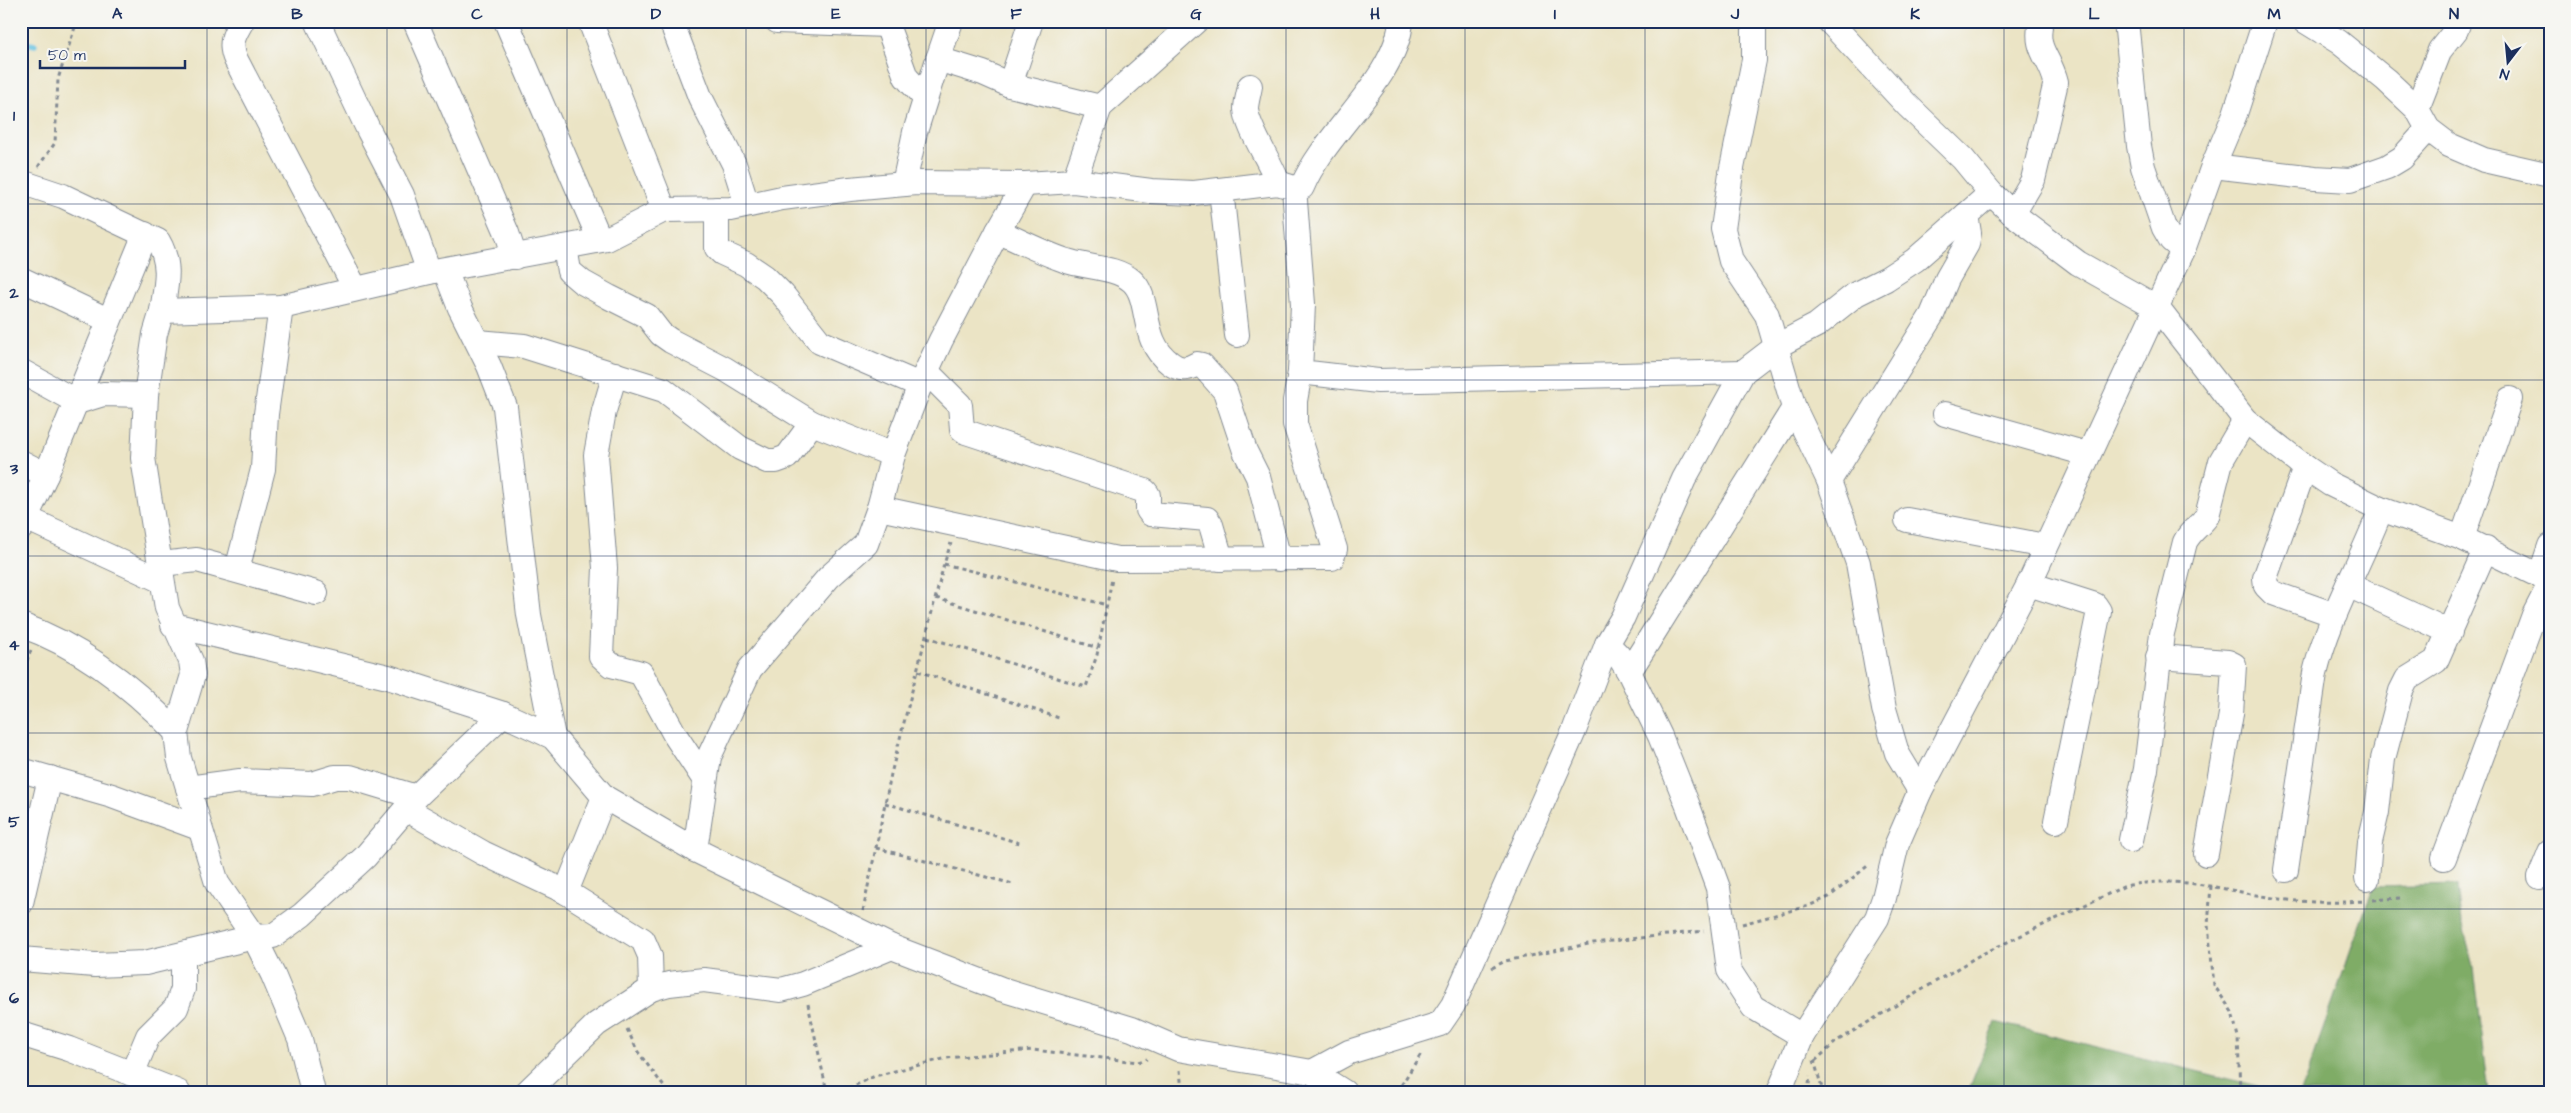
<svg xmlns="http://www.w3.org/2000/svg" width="2571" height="1113" viewBox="0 0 2571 1113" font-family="'Architects Daughter',sans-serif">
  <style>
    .forest { fill: #7fac66; stroke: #4d6e62 }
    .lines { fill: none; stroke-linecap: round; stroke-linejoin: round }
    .stream { stroke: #63c2e2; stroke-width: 5.5 }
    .minor-casing { stroke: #838a92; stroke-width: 26 }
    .path { stroke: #838a92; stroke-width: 3; stroke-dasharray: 4 4; stroke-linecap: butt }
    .minor { stroke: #fff; stroke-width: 24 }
    .grid { fill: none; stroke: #1b2f5e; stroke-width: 1; stroke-opacity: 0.55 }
    .neatline { fill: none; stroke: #1b2f5e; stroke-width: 2 }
    .grid-label { font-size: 16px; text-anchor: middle; font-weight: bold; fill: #1b2f5e }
  </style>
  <rect width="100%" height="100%" fill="#f6f6f2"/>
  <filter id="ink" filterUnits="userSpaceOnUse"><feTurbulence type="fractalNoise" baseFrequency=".02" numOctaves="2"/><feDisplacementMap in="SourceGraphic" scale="10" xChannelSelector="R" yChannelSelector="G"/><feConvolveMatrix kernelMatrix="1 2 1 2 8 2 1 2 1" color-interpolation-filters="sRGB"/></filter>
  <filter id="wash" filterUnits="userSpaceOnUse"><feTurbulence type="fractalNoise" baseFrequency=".0096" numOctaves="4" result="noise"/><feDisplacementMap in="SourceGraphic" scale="20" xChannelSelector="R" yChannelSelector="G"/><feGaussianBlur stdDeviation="1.12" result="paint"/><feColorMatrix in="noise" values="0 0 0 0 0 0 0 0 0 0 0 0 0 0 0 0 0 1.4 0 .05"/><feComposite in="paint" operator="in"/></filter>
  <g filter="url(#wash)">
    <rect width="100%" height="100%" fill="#ebe4c5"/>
    <g class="forest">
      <path d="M2457,885L2460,912L2473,967L2488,1092H2301L2373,887Z"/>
      <path d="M1995,1022L2282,1092H1968Z"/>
    </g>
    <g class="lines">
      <path class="stream" d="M21,42L35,45"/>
    </g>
  </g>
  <g filter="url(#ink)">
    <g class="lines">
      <g class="minor-casing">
        <g id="minor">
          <path d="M242,21C233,36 229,44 236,60L355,288"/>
          <path d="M317,21L369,131L402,195L429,272"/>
          <path d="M415,21L507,233L515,257"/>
          <path d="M506,21L600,240"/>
          <path d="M590,21L664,210"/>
          <path d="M671,21L700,97L734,164L747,205"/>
          <path d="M777,21L887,25"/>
          <path d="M887,21V25L906,77L925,98"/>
          <path d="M1754,21V60L1731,173L1723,229L1731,261L1767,315L1794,408L1829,481L1858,563L1884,709L1897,753L1920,791"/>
          <path d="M1829,21L1907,105L1963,159L1991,193L2013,214L2078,263L2158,308L2245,420L2305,467L2330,484L2381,509L2462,538L2550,581"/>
          <path d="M2126,21L2139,146L2143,167L2164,228L2171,240L2183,250"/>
          <path d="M2305,21L2339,42L2386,80L2417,109L2428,129L2449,145L2484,160L2550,175"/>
          <path d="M938,59L951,21"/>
          <path d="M1010,85L1031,21"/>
          <path d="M1250,86C1249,93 1246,102 1246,109C1247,128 1271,162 1278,183"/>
          <path d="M2417,109L2440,50L2456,30L2459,21"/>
          <path d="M2213,166L2315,178L2350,180L2387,167L2402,158L2428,129"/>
          <path d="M1074,181L1100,107"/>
          <path d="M21,182L63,196L158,241C172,265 166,285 162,311"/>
          <path d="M904,184L915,132L938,59L983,73L1010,85L1100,107L1196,21"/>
          <path d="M1294,188L1302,187C1325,132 1397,78 1401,21"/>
          <path d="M1221,190L1237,335"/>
          <path d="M717,209V248L722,253L746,264L765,277L783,295L820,342L920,385"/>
          <path d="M2013,214L2033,180L2056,82C2050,56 2034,51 2041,21"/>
          <path d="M998,231C1019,241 1041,252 1064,260C1085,268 1115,266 1132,281C1152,299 1139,340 1170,363C1179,370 1187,370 1197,364L1202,365L1225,391L1245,451L1258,477L1279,559"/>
          <path d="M565,247L569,271L582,282L609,297L647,316L661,334L671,341L725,369L812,423L893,455"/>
          <path d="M445,270L460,308L489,366L505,407L529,615L553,737"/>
          <path d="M21,279L108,320"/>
          <path d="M478,342L524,346L664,390L740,448L767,461H776L787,457L812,423"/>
          <path d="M21,371L77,402L103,394L146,395"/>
          <path d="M927,372L960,405L962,429L966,432L1145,491L1148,495V510L1151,514L1207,519L1211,525L1221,559"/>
          <path d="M615,374L604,411L596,455L605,568L601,656L611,665L641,673L675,735L704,779"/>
          <path d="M1945,414L2087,454"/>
          <path d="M21,462L46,475"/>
          <path d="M2305,467L2265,578L2266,586L2273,593L2335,615"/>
          <path d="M1829,481L1932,315L1947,279L1967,244L1969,233L1966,215"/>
          <path d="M879,508L1117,559L1332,558L1335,549L1295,424V401L1300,372"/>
          <path d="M26,518L162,581"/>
          <path d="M1907,520L2045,546"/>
          <path d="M21,528L46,475L145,234"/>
          <path d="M2462,538L2510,399"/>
          <path d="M161,564L197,560L316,593"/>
          <path d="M237,570L263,469L266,414L281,307"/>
          <path d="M2540,576L2550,546"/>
          <path d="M2029,584L2095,605L2099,611L2056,821"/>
          <path d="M2348,585L2450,632"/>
          <path d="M21,625C80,646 133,687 176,732"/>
          <path d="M173,625L388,677L503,714L553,737L604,797L695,850L892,947L1001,989L1132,1029L1178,1049L1312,1072L1344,1092"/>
          <path d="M2158,657L2228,662L2234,665L2231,714L2206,854"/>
          <path d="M1629,672L1794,408"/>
          <path d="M21,770L112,796L199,828"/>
          <path d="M188,788L240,781L312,784L335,777H350L416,797"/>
          <path d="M406,809L483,853L566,892L643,940L650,956L651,989"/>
          <path d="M2131,840L2146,769L2162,633L2185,542C2191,530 2200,526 2207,516L2221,461L2245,420"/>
          <path d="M695,850L709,757L750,669L829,577L866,544L879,508L893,455L920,385L941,340L998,231L1025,184"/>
          <path d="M2444,858L2534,615L2550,584"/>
          <path d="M2286,870L2315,673C2329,615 2360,565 2381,509"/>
          <path d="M2540,877L2550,852"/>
          <path d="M2367,879L2370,842L2377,812L2383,759L2401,691L2407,679L2436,661L2486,548"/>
          <path d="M566,892L604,797"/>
          <path d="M21,903L50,778"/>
          <path d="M21,959L95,965L145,963L254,937L273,936L302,915L365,857L416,797L503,714"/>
          <path d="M21,1034L69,1049L178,1092"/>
          <path d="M1802,1036L1753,1007L1729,970L1718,888L1688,806L1660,736L1629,672L1618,655L1607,644L1623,617L1684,479L1743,372L1777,346L1817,325L1856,294L1886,279L1915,260L1991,193"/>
          <path d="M1312,1072L1349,1052L1440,1024L1453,1005L1574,731L1607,644"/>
          <path d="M132,1074L148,1036L176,1008L183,989V956"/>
          <path d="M313,1092L300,1039L273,975L254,937L217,883L179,758L176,732L193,675L191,661L167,608L143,458L146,395L155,334L162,311L281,307L429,272L607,239L664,210L731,209L782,198L850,189L916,183L1025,184L1074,181L1151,191L1194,193L1278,183L1294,188L1303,304L1300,372L1378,381L1743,372"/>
          <path d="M527,1092L597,1024L651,989L669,984L704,980L781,990L803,984L892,947"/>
          <path d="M1779,1092L1802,1036L1877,918L1884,898L1897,844L1920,791L2029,584L2183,250L2213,166L2235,114L2265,21"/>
        </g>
      </g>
      <g class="path">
        <path d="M38,167L55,143L58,79L77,21"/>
        <path d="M944,564L1107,605"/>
        <path d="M936,598L1098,648"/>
        <path d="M927,637L1086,687L1097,655L1112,579"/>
        <path d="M918,671L1059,718"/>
        <path d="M21,676L31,650"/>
        <path d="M885,803L1023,844"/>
        <path d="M876,848L1013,884"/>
        <path d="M2211,886L2208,925L2214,985L2232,1012L2238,1037L2240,1092"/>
        <path d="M2373,900L2400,898"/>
        <path d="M863,911L891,774L944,564L951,543"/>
        <path d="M1742,924L1808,906L1829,897L1870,864"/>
        <path d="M1492,968L1505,961L1593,943L1704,931"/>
        <path d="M808,1004L827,1092"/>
        <path d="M627,1029L638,1052L668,1092"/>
        <path d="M1814,1060L1823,1092"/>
        <path d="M1815,1061L1837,1041L1978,956L2125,886C2180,875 2219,889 2273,898C2304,903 2333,903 2364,901"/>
        <path d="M1180,1070L1182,1092"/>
        <path d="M841,1092L875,1076L947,1058L1033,1050L1138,1062L1147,1059"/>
        <path d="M1397,1092L1422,1052"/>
        <path d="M1808,1092L1810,1076"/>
      </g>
      <use href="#minor" class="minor"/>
    </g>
  </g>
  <path class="grid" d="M207,21V1092M387,21V1092M567,21V1092M746,21V1092M926,21V1092M1106,21V1092M1286,21V1092M1465,21V1092M1645,21V1092M1825,21V1092M2004,21V1092M2184,21V1092M2364,21V1092M21,204H2550M21,380H2550M21,556H2550M21,733H2550M21,909H2550"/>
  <rect width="2571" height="1113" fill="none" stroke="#f6f6f2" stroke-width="55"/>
  <g transform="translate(2508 62) rotate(196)" stroke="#f6f6f2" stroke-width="4" paint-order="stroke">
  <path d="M0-4L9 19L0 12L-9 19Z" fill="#1b2f5e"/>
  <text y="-8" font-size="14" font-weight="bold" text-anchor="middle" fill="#1b2f5e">N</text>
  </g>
  <path d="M40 60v8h145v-8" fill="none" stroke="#1b2f5e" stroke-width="2.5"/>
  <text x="48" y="60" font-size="15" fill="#1b2f5e" stroke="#f6f6f2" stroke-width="4" paint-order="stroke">50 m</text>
  <rect x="28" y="28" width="2516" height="1058" class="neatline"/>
  <g class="grid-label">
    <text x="117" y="19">A</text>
    <text x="297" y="19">B</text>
    <text x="477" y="19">C</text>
    <text x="656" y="19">D</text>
    <text x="836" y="19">E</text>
    <text x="1016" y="19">F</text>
    <text x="1196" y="19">G</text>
    <text x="1375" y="19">H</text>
    <text x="1555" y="19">I</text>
    <text x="1735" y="19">J</text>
    <text x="1915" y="19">K</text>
    <text x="2094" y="19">L</text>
    <text x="2274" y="19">M</text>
    <text x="2454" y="19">N</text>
    <text x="14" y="121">1</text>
    <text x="14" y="298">2</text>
    <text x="14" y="474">3</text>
    <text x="14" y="650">4</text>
    <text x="14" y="827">5</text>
    <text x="14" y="1003">6</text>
  </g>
</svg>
